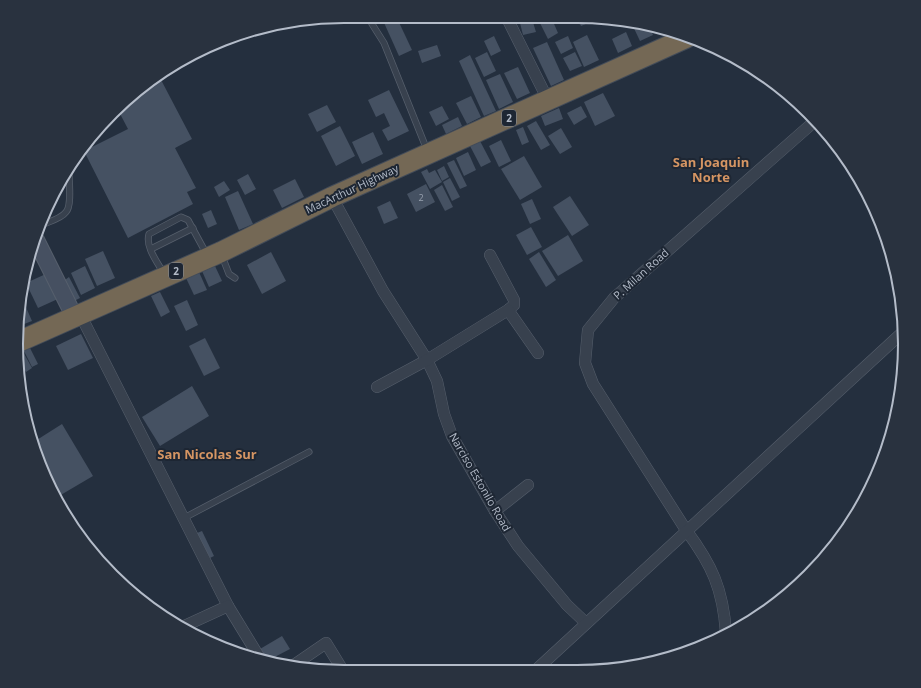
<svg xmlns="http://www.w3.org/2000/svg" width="921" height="688" viewBox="0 0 921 688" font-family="'Open Sans',sans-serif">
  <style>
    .building { fill: #455162 }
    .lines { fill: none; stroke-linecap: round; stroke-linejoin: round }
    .lane-casing { stroke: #565f6c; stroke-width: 7 }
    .street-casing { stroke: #565f6c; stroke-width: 12 }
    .secondary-casing { stroke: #565f6c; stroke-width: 18 }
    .highway-casing { stroke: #434c59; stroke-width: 22 }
    .lane { stroke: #38414e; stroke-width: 5.5 }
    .street { stroke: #38414e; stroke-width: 11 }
    .secondary { stroke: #465061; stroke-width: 16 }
    .highway { stroke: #746855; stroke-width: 20 }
    .labels { text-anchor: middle; stroke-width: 4; stroke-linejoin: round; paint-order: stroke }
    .number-label { font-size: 9px; fill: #98a1af }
    .shield { fill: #1d2633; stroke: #878f9c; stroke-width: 1 }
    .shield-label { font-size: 10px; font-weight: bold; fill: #b4bcc9 }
    .street-label { font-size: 11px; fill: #b4bcc9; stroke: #1d2633 }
    .quarter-label { font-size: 13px; font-weight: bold; fill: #d59563; stroke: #1d2633 }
    .rim { fill: none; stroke: #b4bcc9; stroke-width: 2 }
  </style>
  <rect width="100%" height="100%" fill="#242f3e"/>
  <g class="building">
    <path d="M381,16H396L412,50L399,56Z"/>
    <path d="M547,17H551L558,33L548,39L538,19Z"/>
    <path d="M577,17H597L598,19L581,26Z"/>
    <path d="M532,19L536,32L523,35L520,23Z"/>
    <path d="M631,22L649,25L653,35L640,41Z"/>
    <path d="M652,26L662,27L663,28L655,31Z"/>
    <path d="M626,32L632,46L618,53L612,39Z"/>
    <path d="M587,35L599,60L584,67L573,42Z"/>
    <path d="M494,36L501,51L491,56L484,41Z"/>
    <path d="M568,36L573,48L561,54L555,42Z"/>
    <path d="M547,42L564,80L551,86L533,48Z"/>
    <path d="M437,45L441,56L422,63L418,51Z"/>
    <path d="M487,52L496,71L484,77L475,58Z"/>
    <path d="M575,52L582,66L570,71L563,58Z"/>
    <path d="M470,55L496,111L484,116L459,61Z"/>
    <path d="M518,67L530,93L517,99L504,73Z"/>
    <path d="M500,74L513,102L499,109L486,80Z"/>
    <path d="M159,76L192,139L175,148L196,188L187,192L193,204L128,238L84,151L128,129L117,108Z"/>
    <path d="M389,90L409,131L388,141L382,130L390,126L384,113L376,117L368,100Z"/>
    <path d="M603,93L615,116L595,126L584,102Z"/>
    <path d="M471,96L481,117L467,124L456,103Z"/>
    <path d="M327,105L336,122L317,132L308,114Z"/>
    <path d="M442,106L449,119L436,126L429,112Z"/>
    <path d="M581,106L587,117L574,125L567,113Z"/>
    <path d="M559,108L563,119L545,126L541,116Z"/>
    <path d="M458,117L462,126L446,134L442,125Z"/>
    <path d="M536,121L550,145L541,150L527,126Z"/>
    <path d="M340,126L355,156L336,166L321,136Z"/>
    <path d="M523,127L529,142L522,145L516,130Z"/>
    <path d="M561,128L572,147L560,154L548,136Z"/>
    <path d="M373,132L383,154L362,164L352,142Z"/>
    <path d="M501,140L511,161L499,167L489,146Z"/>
    <path d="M480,141L491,162L481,167L470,146Z"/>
    <path d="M468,152L476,170L464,176L456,158Z"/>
    <path d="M524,156L542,187L520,200L501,169Z"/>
    <path d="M454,160L467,186L460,189L447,163Z"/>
    <path d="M444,166L449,177L442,181L437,170Z"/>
    <path d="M427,169L429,173L435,170L442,182L430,189L421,172Z"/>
    <path d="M248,174L256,189L245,195L237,180Z"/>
    <path d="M450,178L460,197L452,201L443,182Z"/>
    <path d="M295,179L304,197L282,208L273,190Z"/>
    <path d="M224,181L230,190L219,197L214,187Z"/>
    <path d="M426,184L435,202L416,212L407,194Z"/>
    <path d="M442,185L453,207L445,211L434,190Z"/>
    <path d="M238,191L253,224L239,230L225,197Z"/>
    <path d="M570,196L589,225L572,236L553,207Z"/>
    <path d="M532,199L541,219L530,224L521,204Z"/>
    <path d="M390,201L398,218L384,224L377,207Z"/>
    <path d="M211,210L217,224L208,228L202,214Z"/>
    <path d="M531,227L542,247L527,255L516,235Z"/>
    <path d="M568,235L583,261L558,276L542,251Z"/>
    <path d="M103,251L115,278L97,286L85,259Z"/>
    <path d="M271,252L286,281L262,294L247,265Z"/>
    <path d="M539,252L556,280L546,287L529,259Z"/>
    <path d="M85,266L95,288L81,295L71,273Z"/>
    <path d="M215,266L222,281L209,287L202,271Z"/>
    <path d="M199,272L207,290L194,295L186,278Z"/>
    <path d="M48,273L60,298L38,308L26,283Z"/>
    <path d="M69,277L80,298L72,302L62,282Z"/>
    <path d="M160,292L170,312L161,317L151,296Z"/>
    <path d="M21,296L32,321L19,326Z"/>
    <path d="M187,300L198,325L186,331L174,306Z"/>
    <path d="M81,334L93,358L68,370L56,346Z"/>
    <path d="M205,338L220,368L204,376L189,346Z"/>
    <path d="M29,346L38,364L32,367L23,349Z"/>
    <path d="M22,350L32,368L26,372L17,356L18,352Z"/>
    <path d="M17,359L25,373L19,376L17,365Z"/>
    <path d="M192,386L209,416L160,446L142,417Z"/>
    <path d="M62,424L93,476L59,496L45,473L33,449L32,443Z"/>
    <path d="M202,531L214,556L210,558L197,533Z"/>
    <path d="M282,636L290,649L267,661L260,649Z"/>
  </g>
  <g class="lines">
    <g class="lane-casing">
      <g id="lane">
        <path d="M372,24L384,43L427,150"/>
        <path d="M41,225C48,222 61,219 66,212C72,206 69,181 69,172"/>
        <path d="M151,249L193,228"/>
        <path d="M222,256L229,274L235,278"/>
        <path d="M164,274C158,263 145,247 149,234L181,217L188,220L207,255"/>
        <path d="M184,518L309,452"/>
      </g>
    </g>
    <g class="street-casing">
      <g id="street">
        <path d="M506,16L548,100"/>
        <path d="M332,197L383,291L427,360L437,381L444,414L452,436L495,511L518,546L567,605L586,623"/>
        <path d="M490,255L514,300V305L508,310"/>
        <path d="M80,314L228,606L261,660"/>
        <path d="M377,387L427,360L508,310L538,353"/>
        <path d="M495,511L528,485"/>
        <path d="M180,628L228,606"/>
        <path d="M726,633C723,589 712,565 686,530L593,384L585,363L588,330L614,298L816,120"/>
        <path d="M291,667L326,643L342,669"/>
        <path d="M537,669C658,556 782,444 904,331"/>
      </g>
    </g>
    <g class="secondary-casing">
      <path id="secondary" d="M36,240L74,316"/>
    </g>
    <g class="highway-casing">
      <path id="highway" d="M18,342L221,252L332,197L686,38"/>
    </g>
    <use href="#lane" class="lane"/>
    <use href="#street" class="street"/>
    <use href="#secondary" class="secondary"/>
    <use href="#highway" class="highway"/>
  </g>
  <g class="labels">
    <g class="number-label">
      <text x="421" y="201">2</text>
    </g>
    <g class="shield">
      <rect x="502" y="110" width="14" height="16" rx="3"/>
      <rect x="169" y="263" width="14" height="16" rx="3"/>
    </g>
    <g class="shield-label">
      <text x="509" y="122">2</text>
      <text x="176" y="275">2</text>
    </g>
    <g class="street-label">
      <text transform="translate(352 189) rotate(-25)" y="4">MacArthur Highway</text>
      <text transform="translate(641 274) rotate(-42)" y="4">P. Milan Road</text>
      <text transform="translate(480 482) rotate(60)" y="4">Narciso Estonilo Road</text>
    </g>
    <g class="quarter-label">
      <text x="711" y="167">San Joaquin<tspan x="711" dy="15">Norte</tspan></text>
      <text x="207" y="459">San Nicolas Sur</text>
    </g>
  </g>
  <path d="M0 0H921V688H0ZM344 23H577A321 321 0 0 1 898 344V344A321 321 0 0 1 577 665H344A321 321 0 0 1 23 344V344A321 321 0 0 1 344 23Z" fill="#29323f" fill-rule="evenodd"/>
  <path class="rim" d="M344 23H577A321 321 0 0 1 898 344V344A321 321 0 0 1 577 665H344A321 321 0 0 1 23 344V344A321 321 0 0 1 344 23Z"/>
</svg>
